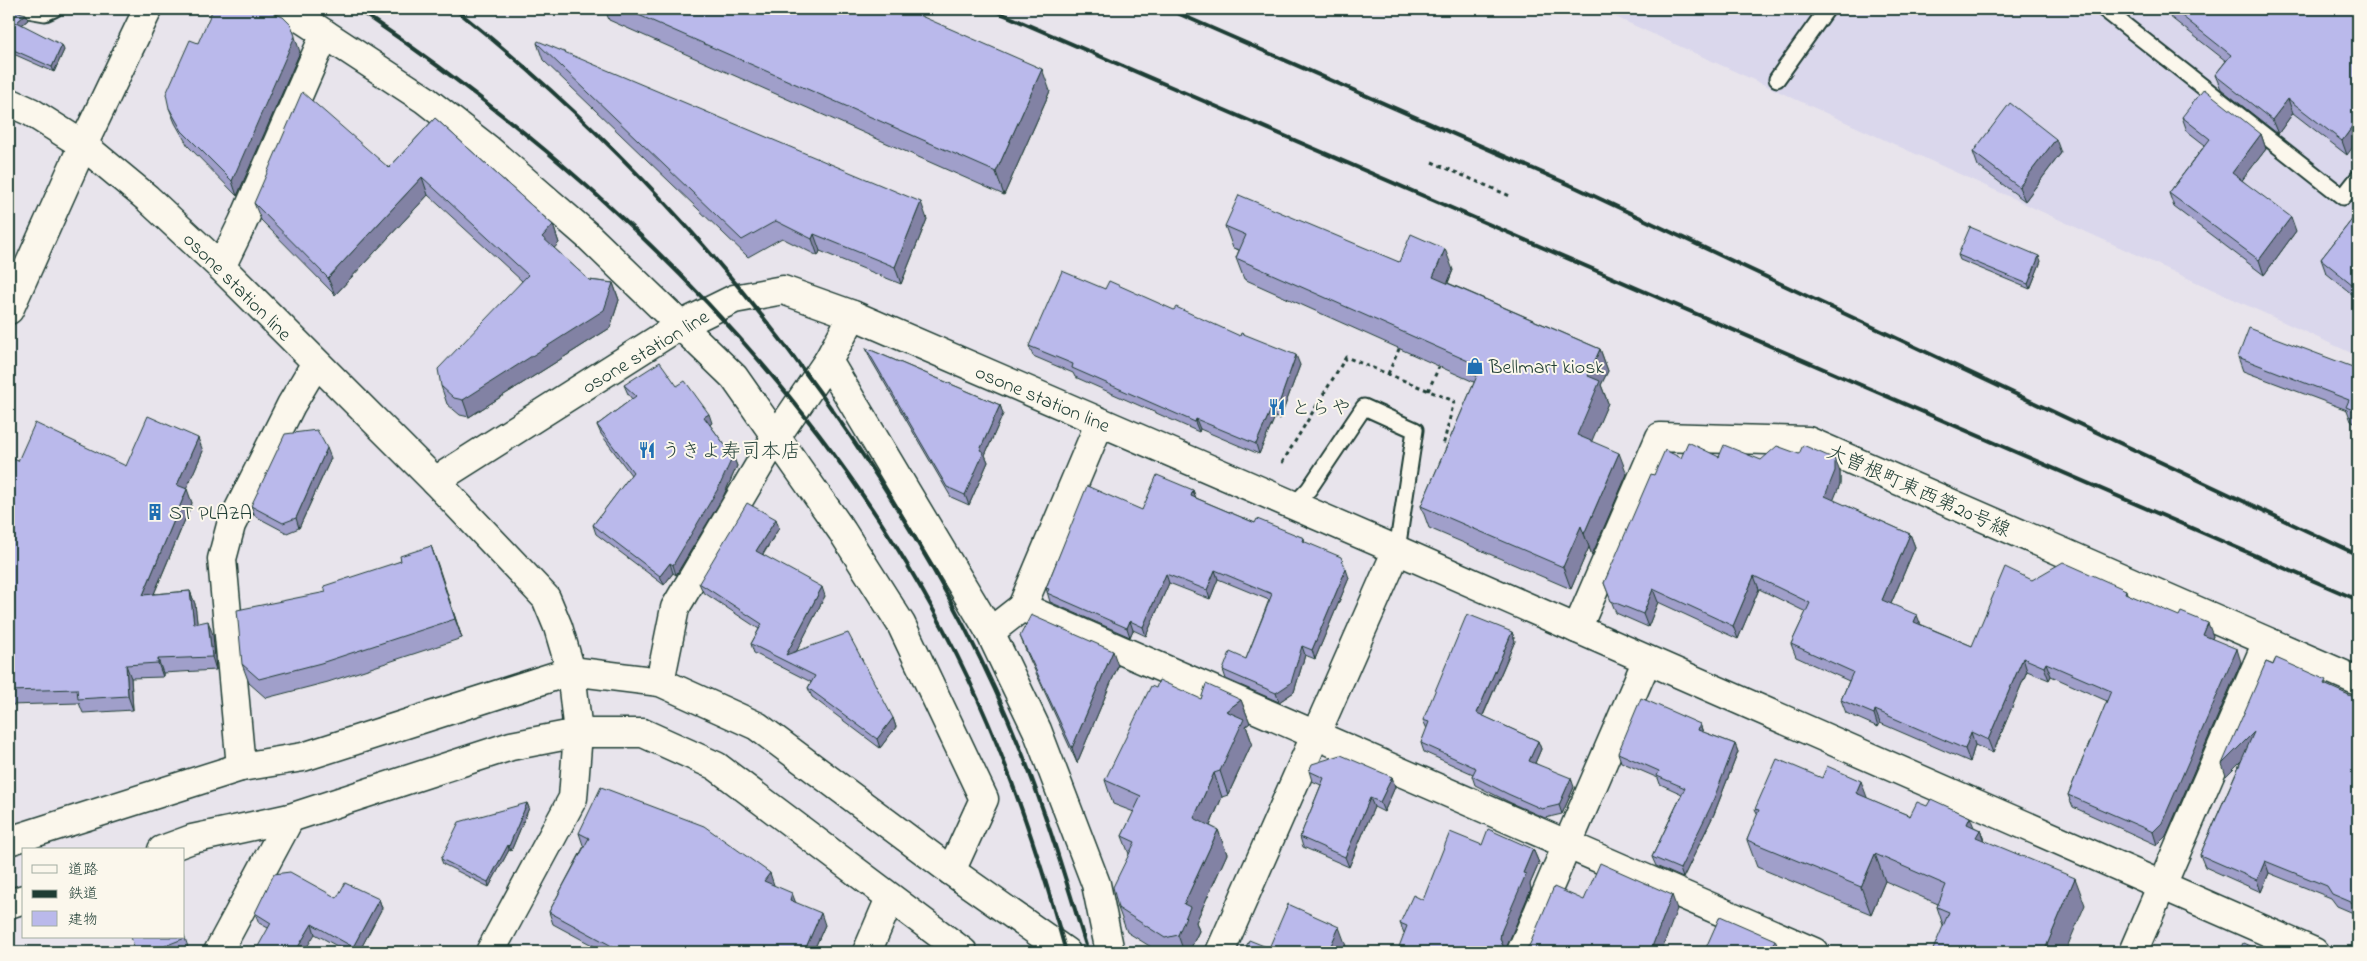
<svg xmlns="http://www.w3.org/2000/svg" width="2367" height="961" viewBox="0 0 2367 961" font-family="'Indie Flower','Klee One',sans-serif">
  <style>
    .built { fill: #dad7ec }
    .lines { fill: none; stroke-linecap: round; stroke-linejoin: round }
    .lane-casing { stroke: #1f3d34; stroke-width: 19 }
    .street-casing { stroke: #1f3d34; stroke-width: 31 }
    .secondary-casing { stroke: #1f3d34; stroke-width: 31 }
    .path { stroke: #1f3d34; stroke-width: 3; stroke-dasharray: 4 4; stroke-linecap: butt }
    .lane { stroke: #fbf7ec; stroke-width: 15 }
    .street { stroke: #fbf7ec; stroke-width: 28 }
    .secondary { stroke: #fbf7ec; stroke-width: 28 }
    .rail { stroke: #1f3d34; stroke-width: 4 }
    .wall { fill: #a09fca; stroke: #1f3d34 }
    .shaded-wall { fill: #8282a4; stroke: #1f3d34 }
    .building { fill: #bab9eb; stroke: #1f3d34 }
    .labels { text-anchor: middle; stroke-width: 4; stroke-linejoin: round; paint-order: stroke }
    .street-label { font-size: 20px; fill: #1f3d34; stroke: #fbf7ec }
    .poi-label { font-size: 20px; fill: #1f3d34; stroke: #fbf7ec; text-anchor: start }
  </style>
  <rect width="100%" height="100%" fill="#e8e4ec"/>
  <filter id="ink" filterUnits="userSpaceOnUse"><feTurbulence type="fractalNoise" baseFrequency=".02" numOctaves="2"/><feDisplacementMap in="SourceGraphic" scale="10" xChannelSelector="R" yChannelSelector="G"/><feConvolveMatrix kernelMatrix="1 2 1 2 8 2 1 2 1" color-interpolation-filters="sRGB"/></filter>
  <g filter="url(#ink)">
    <path class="built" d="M1598,9H2358V356Z"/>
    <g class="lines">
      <g class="lane-casing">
        <g id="lane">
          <path d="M22,9L45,13L54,9"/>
          <path d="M2104,9L2343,197L2358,178"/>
          <path d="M1777,79L1827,9"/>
          <path d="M1294,505L1309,489L1364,407L1415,430L1397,550"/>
        </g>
      </g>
      <g class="street-casing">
        <g id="street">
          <path d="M287,9L424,99L488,149L587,235L734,377L842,531L901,624L984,799L951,871"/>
          <path d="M221,267L243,222L325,34"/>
          <path d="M828,361L990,632L1037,730L1096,884L1110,952"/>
          <path d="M1022,607L1100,422"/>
          <path d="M1577,629L1660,437L1808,441L2358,681"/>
          <path d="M990,632L1022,607L1814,952"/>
          <path d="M660,682L675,608L776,437L828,361L853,315"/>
          <path d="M241,767L222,559L231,525L291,405L316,363"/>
          <path d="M218,952L290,818"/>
          <path d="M490,952L573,798L578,733"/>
          <path d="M1220,952L1397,550"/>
          <path d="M1521,952L1647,660"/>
          <path d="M2133,952L2267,642"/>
        </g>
      </g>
      <g class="secondary-casing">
        <g id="secondary">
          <path d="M9,102L31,112L83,145L147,198L221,267L435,481L546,598L558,627L571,671L578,733"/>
          <path d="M9,310L83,145L148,9"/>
          <path d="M435,481L679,326L734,299L783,290L853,315L1397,550L2314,952"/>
          <path d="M9,841L241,767L303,757L571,671L660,682L757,726L951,871L1066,952"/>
          <path d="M162,850L192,839L290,818L511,746L578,733H643L716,766L963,952"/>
          <path d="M9,904L24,899"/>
          <path d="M867,952L890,898"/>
        </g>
      </g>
      <g class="path">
        <path d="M1432,162L1510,196"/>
        <path d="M1388,374L1399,349"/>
        <path d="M1428,391L1439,367"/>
        <path d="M1282,463L1346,357L1454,401L1443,446"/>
      </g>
      <use href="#lane" class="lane"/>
      <use href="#street" class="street"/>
      <use href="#secondary" class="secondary"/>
      <g class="rail">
        <path d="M357,9C609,179 836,400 968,678C1010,766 1040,858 1066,952"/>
        <path d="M455,9C625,144 763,299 880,481C934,566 983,655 1020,748C1047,815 1067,884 1088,952"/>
        <path d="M991,9L2358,600"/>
        <path d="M1168,9L1577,188L2358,555"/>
      </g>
    </g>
    <g class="wall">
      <path d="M9,9L28,20L22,25L64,50L54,72L9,52Z"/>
      <path d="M605,9H905L1050,91L1004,195L609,20Z"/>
      <path d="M2160,9H2358L2347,155L2293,113L2278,134L2221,89L2215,75L2226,61Z"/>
      <path d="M537,43L927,219L901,284L820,251L818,256L782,238L748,257L543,60Z"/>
      <path d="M300,52L237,196L188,146L175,123L169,108Z"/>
      <path d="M2182,117L2261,134L2266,149L2242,180L2296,231L2264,275L2174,207L2169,193L2205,145L2187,131Z"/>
      <path d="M435,118L553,225L559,243L554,248L589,280L613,283L619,300L610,328L469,417L460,415L447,404L441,386L522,281L428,195L335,295L261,220L254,203L389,168Z"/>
      <path d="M1973,152L2061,153L2025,201L1978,166Z"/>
      <path d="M2358,212V299L2326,273L2321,259Z"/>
      <path d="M1225,226L1399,262L1453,270L1448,283L1600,349L1608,371L1601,385L1608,403L1591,441L1627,474L1592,555L1589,547L1571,589L1429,528L1421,506L1474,383V382L1244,279L1236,258L1239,250L1233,248Z"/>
      <path d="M1958,255L2041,261L2030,289L1960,260Z"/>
      <path d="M1105,289L1300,365L1280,419L1275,417L1259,454L1200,429L1199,432L1075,377L1073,373L1033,356L1029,346Z"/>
      <path d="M866,348L1000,405L1003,414L985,455L988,462L969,505L951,497L870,358Z"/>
      <path d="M2238,357L2358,369V423L2351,421L2347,410L2243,371Z"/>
      <path d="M624,385L677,386L712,423L710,425L733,456L737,466L723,497L676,575L673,573L664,585L596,534L593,525L631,475L601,434L597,425L632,399L628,394Z"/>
      <path d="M203,451L186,489L192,503L154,594L190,591L195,604L197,624L213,635L216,670L163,673V677L131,678L133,710L83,713L79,703L9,705V457L18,461L126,466Z"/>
      <path d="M1719,457L1840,472V484L1833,500L1910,534L1915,547L1891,604L1920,624L1972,646L2032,580L2126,590L2127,594L2213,636L2212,639L2241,662L2166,836L2157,845L2073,807L2068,795L2107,701L2051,676L2049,680L2027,671L1993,753L1975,745L1970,762L1880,723L1878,727L1846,713L1841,700L1849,681L1796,657L1791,644L1806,612L1759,589L1738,639L1658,602L1648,627L1616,613L1604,583L1654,475L1681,458Z"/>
      <path d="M331,458L299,528L287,533L255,516L251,506Z"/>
      <path d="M1193,490L1196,498L1255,523L1304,538L1305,542L1349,578L1315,659L1305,655L1294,692L1279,702L1226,679L1223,670L1246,659L1269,600L1218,579L1210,599L1169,583L1146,636L1133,630L1130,637L1050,602L1046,588L1142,510Z"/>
      <path d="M779,528L763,555L825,596L796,652L893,718L896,727L880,748L812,697L808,688L811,682L754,653L751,644L759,629L703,592L699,583Z"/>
      <path d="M431,546L462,638L328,682L266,698L249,683L242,664L326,592L401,561Z"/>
      <path d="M1512,632L1515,641L1483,716L1538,741L1541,749L1535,763L1574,787L1562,814L1545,818L1511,803L1475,785L1472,776L1473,774L1424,752L1421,743L1427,729L1423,720Z"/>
      <path d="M1020,636L1118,666L1077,763L1026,651Z"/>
      <path d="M2266,662L2328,686L2358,699V915L2337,906L2331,898L2269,873L2261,892L2205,867L2200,855L2241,761L2226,776Z"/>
      <path d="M1201,699L1241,700L1250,723L1246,726L1252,743L1228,795L1222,797L1210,826L1218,830L1227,854L1196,922L1199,931L1189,952H1159L1127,932L1118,908L1129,854L1122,836L1134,812L1113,804L1105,780Z"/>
      <path d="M1700,724L1703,732L1735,744L1738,752L1714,814L1683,878L1656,866L1652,857L1682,794L1660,784L1658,778L1621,762L1618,753Z"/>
      <path d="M1309,771L1392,777L1395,787L1384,812L1374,807L1349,867L1303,847L1300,837L1321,785L1312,781Z"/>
      <path d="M1867,798L1910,816L1974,827L1980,830L1984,840L2085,905L1943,925L1937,907L1938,904L1885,881L1871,914L1757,867L1747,840L1758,815L1755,809Z"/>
      <path d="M527,803L529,808L511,851L509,850L489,887L443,864L441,859Z"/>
      <path d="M579,833L774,885V886L825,925L813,952H605L553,924L549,912L584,846L583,845Z"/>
      <path d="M1533,849L1539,863L1530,884L1531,889L1507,946L1404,933L1400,923L1423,900Z"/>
      <path d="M337,898L379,899L382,908L359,952H348L315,934L268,928L259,923L255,913Z"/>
      <path d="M184,935L188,947L174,952H136Z"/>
    </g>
    <g class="shaded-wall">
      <path d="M26,14L28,20L19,27L17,22Z"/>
      <path d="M291,25L300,52L237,196L232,181Z"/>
      <path d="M62,45L64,50L54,72L52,67Z"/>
      <path d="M1042,69L1050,91L1004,195L996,172Z"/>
      <path d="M2288,99L2293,113L2278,134L2272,120Z"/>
      <path d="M2358,119V140L2347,155L2342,141Z"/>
      <path d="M2261,134L2266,149L2237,187L2232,173Z"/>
      <path d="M2056,139L2061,153L2025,201L2019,187Z"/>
      <path d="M422,177L428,195L335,295L328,278Z"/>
      <path d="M921,202L927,219L901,284L895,267Z"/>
      <path d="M2291,217L2296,231L2264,275L2259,260Z"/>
      <path d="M553,225L559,243L548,255L542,237Z"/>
      <path d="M814,234L820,251L818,256L812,239Z"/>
      <path d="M1445,249L1453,270L1441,298L1433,277Z"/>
      <path d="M2039,256L2041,261L2030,289L2028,284Z"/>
      <path d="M613,283L619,300L610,328L469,417L463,400Z"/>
      <path d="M1600,349L1608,371L1601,385L1608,403L1585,457L1577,435L1588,376Z"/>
      <path d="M1296,355L1300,365L1280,419L1277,409Z"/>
      <path d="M1000,405L1003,414L985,455L988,462L969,505L965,495L980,450Z"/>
      <path d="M1272,407L1275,417L1259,454L1256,444Z"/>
      <path d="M709,414L712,423L707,427L704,417Z"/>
      <path d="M1196,419L1200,429L1199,432L1195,422Z"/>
      <path d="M198,438L203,451L182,499L177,485Z"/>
      <path d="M327,448L331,458L299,528L296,518Z"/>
      <path d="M1619,453L1627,474L1592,555L1584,534Z"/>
      <path d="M733,456L737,466L723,497L676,575L673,565Z"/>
      <path d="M1835,459L1840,472V484L1830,509L1825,496Z"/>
      <path d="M187,489L192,503L148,608L143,595Z"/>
      <path d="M1193,490L1196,499L1191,496Z"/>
      <path d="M776,519L779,528L759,560L756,551Z"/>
      <path d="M1581,526L1589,547L1571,589L1563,567Z"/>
      <path d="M1910,534L1915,547L1887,613L1882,600Z"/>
      <path d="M431,546L438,565L462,638L455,619Z"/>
      <path d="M670,563L673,573L664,585L660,576Z"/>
      <path d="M1346,569L1349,578L1315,659L1312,650Z"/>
      <path d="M1215,570L1218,579L1210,599L1207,590Z"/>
      <path d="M1166,574L1169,583L1146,636L1143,627Z"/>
      <path d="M1754,576L1759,589L1738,639L1733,626Z"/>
      <path d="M822,587L825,596L790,664L786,655Z"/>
      <path d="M1653,589L1658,602L1648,627L1643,614Z"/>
      <path d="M190,591L195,604L199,638L194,624Z"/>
      <path d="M1917,615L1922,628L1914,622Z"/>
      <path d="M208,621L213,635L216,670L212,657Z"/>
      <path d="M1130,621L1133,630L1130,637L1127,628Z"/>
      <path d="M2208,623L2213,636L2208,648L2203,635Z"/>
      <path d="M1512,632L1515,641L1480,722L1477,713Z"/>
      <path d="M1302,646L1305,655L1294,692L1279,702L1276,693Z"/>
      <path d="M2237,649L2241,662L2166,836L2157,845L2153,832Z"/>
      <path d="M1113,651L1118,666L1077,763L1072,748Z"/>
      <path d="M2023,658L2027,671L1993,753L1988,740Z"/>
      <path d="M158,659L163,673V677L158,663Z"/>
      <path d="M2046,663L2051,676L2049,680L2044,667Z"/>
      <path d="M126,665L131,678L133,710L128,696Z"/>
      <path d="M1241,700L1250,723L1246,726L1252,743L1228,795L1220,771L1226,711Z"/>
      <path d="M1875,710L1880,723L1878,727L1874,714Z"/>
      <path d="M893,718L896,727L880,748L877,739Z"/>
      <path d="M1700,724L1703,733L1698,730Z"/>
      <path d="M1971,732L1975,745L1970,762L1965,749Z"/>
      <path d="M2254,732L2258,744L2226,776L2222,764Z"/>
      <path d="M1538,741L1541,749L1532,770L1529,761Z"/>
      <path d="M1735,744L1738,752L1714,814L1683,878L1680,869Z"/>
      <path d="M1214,773L1222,797L1203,842L1194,818Z"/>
      <path d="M1392,777L1395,787L1384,812L1380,802Z"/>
      <path d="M1571,778L1574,787L1562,814L1559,805Z"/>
      <path d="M1861,781L1871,808L1856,793Z"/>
      <path d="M1370,798L1374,807L1349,867L1345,857Z"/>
      <path d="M527,803L529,808L511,851L509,846Z"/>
      <path d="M1970,817L1977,835L1980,830L1990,857L1967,824Z"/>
      <path d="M1218,830L1227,854L1196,922L1199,931L1189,952H1184L1178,935L1184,904Z"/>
      <path d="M508,845L509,850L489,887L488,882Z"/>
      <path d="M1533,849L1539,863L1530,884L1531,889L1507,946L1506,952L1500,939L1501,932L1523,873Z"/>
      <path d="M1875,854L1885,881L1871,914L1861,887Z"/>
      <path d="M2265,861L2269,873L2261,892L2257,880Z"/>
      <path d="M770,873L774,885L768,894L764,881Z"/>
      <path d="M2075,878L2085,905L2065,952H2044Z"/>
      <path d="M792,893L797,906L790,900Z"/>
      <path d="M1672,895L1677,909L1661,952H1650Z"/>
      <path d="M379,899L382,908L359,952H354L353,947Z"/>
      <path d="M821,913L825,925L813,952H804Z"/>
      <path d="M312,924L315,934L304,952H295Z"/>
      <path d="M1339,927L1346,946L1343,952H1328Z"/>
      <path d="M1775,940L1780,952H1770Z"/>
    </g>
    <g class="building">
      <path d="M9,9H13L15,11L26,14L17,22L62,45L52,67L9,48Z"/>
      <path d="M213,9H264L283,17L291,25L295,36L232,181L182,131L169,108L166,94L190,40L198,43Z"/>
      <path d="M625,9H905L1042,69L996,172Z"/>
      <path d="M2173,9H2358V119L2342,141L2288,99L2272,120L2215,75L2231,55Z"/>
      <path d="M538,41L921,202L895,267L814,234L812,239L776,221L742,240L537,43Z"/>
      <path d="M2204,89L2261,134L2232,173L2291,217L2259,260L2169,193L2210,139L2182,117Z"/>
      <path d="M302,92L389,168L435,118L553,225L542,237L589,280L613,283L604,310L463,400L454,398L441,386L438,369L528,275L422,177L328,278L254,203Z"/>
      <path d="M2010,103L2056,139L2019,187L1973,152Z"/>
      <path d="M1239,195L1399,262L1411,234L1445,249L1433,277L1600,349L1588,376L1600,381L1577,435L1619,453L1584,534L1581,526L1563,567L1421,506L1477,376L1471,374L1475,364L1236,258L1246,235L1225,226Z"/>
      <path d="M2358,212V289L2321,259Z"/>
      <path d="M1970,227L2039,256L2028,284L1958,255Z"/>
      <path d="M1062,271L1105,289L1109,281L1174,310L1176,307L1240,336L1241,333L1296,355L1277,409L1272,407L1256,444L1196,419L1195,422L1072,368L1073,364L1029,346Z"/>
      <path d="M2249,328L2358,369V412L2346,407L2349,400L2238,357Z"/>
      <path d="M866,348L1000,405L980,450L984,452L965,495L947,487Z"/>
      <path d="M660,362L677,386L685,381L709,414L704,417L733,456L719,487L673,565L670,563L660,576L593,525L633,472L597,425L636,396L624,385Z"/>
      <path d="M148,416L198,438L177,485L187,489L143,595L190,591L194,624L208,621L212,657L158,659V663L126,665L128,696L78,699L77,689L9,691V457L18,461L35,423L126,466Z"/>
      <path d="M317,430L327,448L296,518L283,523L251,506L285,434Z"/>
      <path d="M1688,442L1719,457L1724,445L1761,460L1777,446L1799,454L1803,445L1835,459V471L1825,496L1910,534L1882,600L1917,615L1914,622L1972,646L2005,567L2032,580L2063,562L2126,590L2125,593L2179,616L2181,612L2208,623L2203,635L2237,649L2162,823L2153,832L2068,795L2111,691L2046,663L2044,667L2023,658L1988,740L1971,732L1965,749L1875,710L1874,714L1841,700L1853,672L1791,644L1810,603L1754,576L1733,626L1653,589L1643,614L1611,601L1604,583L1651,474L1654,475L1665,450L1681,458Z"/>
      <path d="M1157,475L1193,490L1191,496L1255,523L1257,519L1304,538L1303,541L1341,557L1346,569L1312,650L1302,646L1291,683L1276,693L1223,670L1230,652L1246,659L1272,594L1215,570L1207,590L1166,574L1143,627L1130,621L1127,628L1047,593L1049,589L1046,588L1087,486L1142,510Z"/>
      <path d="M747,503L776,519L756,551L822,587L786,655L848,633L893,718L877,739L808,688L815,676L751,644L762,624L699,583Z"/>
      <path d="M431,546L455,619L321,663L259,679L242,664L237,610L326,592L324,586L401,561L400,556Z"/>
      <path d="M1467,614L1512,632L1477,713L1538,741L1529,761L1571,778L1559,805L1542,809L1508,794L1472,776L1476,768L1421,743L1429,722L1423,720Z"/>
      <path d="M1031,615L1113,651L1072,748L1020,636Z"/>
      <path d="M2276,658L2326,680L2324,684L2358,699V905L2332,894L2327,886L2265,861L2257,880L2200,855L2254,732L2222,764L2266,662L2273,665Z"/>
      <path d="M1159,680L1201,699L1206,684L1241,700L1226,711L1244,719L1220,771L1214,773L1194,818L1218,830L1184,904L1190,907L1178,935L1165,938L1118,908L1113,887L1135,842L1122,836L1141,796L1105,780L1151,686L1156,688Z"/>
      <path d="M1641,698L1700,724L1698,730L1735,744L1711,806L1680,869L1652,857L1685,788L1657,776L1659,771L1618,753Z"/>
      <path d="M1341,755L1392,777L1380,802L1370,798L1345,857L1300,837L1324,778L1309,771L1312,764Z"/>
      <path d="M1777,759L1822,778L1827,766L1861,781L1856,793L1910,816L1917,802L1927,806L1931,799L1970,817L1967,824L1980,830L1976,837L2075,878L2044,952H1932L1949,912L1937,907L1946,885L1875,854L1861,887L1747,840L1759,810L1755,809Z"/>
      <path d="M601,787L704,826L770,873L764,881L792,893L790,900L821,913L804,952H623L549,912L589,838L579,833Z"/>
      <path d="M527,803L509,846L508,845L488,882L441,859L459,822Z"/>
      <path d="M1488,829L1533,849L1523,873L1526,874L1501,932L1500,939L1503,946L1510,952H1514H1397L1407,926L1400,923L1413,895L1423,900L1450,832L1482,845Z"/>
      <path d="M1600,863L1672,895L1650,952H1519L1525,950L1530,944L1554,887L1584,900Z"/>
      <path d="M290,872L337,898L345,883L379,899L353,947L312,924L295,952H255L271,923L255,913L274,874Z"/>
      <path d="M1288,904L1339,927L1328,952H1244L1249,940L1269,948Z"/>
      <path d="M1720,916L1775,940L1770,952H1704Z"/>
      <path d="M184,935L185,938L165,946L167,952H136L131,937H184Z"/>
      <path d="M2243,943L2263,952H2239Z"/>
      <path d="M2216,946L2232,952H2213Z"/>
    </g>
  </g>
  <defs>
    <g id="shop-bare" transform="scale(1.35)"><path d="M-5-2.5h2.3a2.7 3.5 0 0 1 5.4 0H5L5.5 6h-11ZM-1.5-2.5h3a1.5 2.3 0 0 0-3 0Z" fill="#1f6fb2" stroke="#fbf7ec" stroke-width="2.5" paint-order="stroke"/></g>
    <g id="restaurant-bare" transform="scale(1.35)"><path d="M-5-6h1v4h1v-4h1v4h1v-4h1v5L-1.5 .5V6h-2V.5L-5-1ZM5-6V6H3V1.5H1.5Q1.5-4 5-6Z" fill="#1f6fb2" stroke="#fbf7ec" stroke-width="2.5" paint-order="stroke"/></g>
    <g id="building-bare" transform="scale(1.35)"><path d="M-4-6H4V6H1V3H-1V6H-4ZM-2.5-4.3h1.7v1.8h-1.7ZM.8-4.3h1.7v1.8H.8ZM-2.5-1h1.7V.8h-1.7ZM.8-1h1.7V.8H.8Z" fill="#1f6fb2" stroke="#fbf7ec" stroke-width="2.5" paint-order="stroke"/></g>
  </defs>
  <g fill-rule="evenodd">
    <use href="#shop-bare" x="1475" y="366"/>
    <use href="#restaurant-bare" x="1277" y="407"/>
    <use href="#restaurant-bare" x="647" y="450"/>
    <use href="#building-bare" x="155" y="512"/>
  </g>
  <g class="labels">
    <g class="street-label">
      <text transform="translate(238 286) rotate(45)" y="7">osone station line</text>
      <text transform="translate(645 351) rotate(-31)" y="7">osone station line</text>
      <text transform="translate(1043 398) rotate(23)" y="7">osone station line</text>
      <text transform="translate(1919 490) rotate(24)" y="7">大曽根町東西第20号線</text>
    </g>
    <g class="poi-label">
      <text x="1489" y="373">Bellmart kiosk</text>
      <text x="1291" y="414">とらや</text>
      <text x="661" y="457">うきよ寿司本店</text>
      <text x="169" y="519">ST PLAZA</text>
    </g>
  </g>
  <rect width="2367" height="961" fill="none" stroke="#fbf7ec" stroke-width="30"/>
  <rect x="15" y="15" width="2337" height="931" fill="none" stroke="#1f3d34" stroke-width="2" filter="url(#ink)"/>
  <rect x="22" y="848" width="162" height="90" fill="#fbf7ec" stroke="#a3ada2"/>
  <rect x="32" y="865" width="25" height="8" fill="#fbf7ec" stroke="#a3ada2"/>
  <text x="68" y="874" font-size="15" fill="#1f3d34">道路</text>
  <rect x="32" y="890" width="25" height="8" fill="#1f3d34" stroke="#a3ada2"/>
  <text x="68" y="898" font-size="15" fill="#1f3d34">鉄道</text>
  <rect x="32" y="911" width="25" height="15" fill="#bab9eb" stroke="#a3ada2"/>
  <text x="68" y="924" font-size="15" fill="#1f3d34">建物</text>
</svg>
